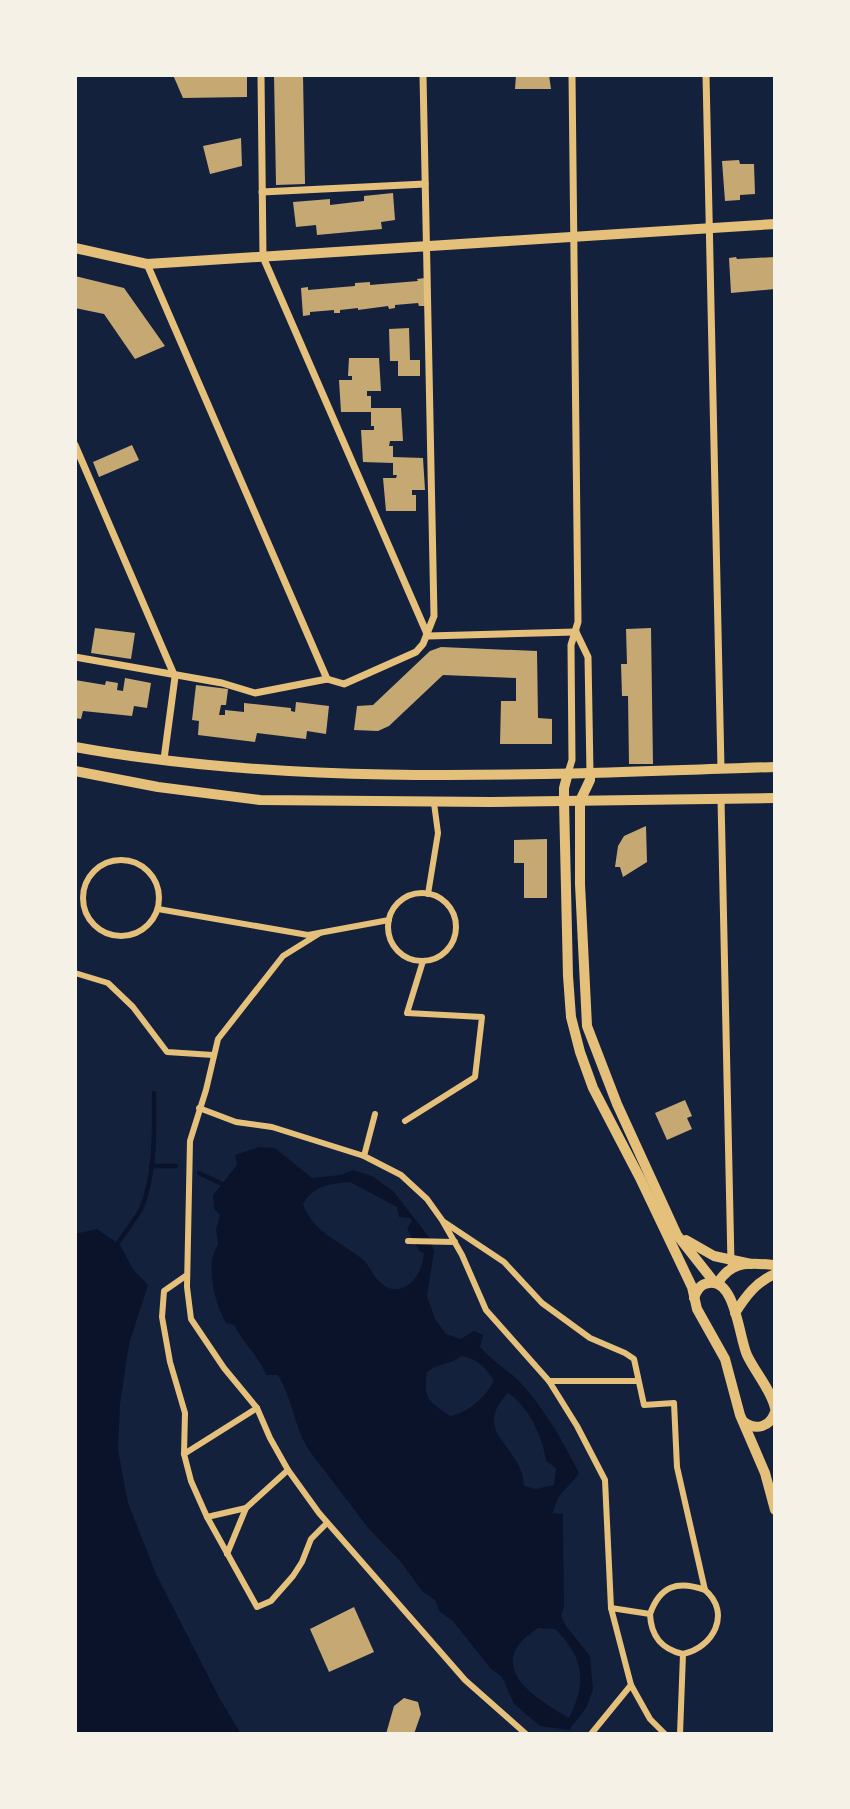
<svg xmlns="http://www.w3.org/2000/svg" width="850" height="1809" viewBox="0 0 850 1809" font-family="Quicksand,sans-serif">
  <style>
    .water { fill: #0b132b; fill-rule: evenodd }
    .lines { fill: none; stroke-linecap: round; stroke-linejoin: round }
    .stream { stroke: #0b132b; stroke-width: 4.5 }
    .building { fill: #c6a872 }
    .pedestrian { stroke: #e5c07b; stroke-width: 6 }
    .minor { stroke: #e5c07b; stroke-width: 7 }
    .tertiary { stroke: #e5c07b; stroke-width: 10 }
    .secondary { stroke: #e5c07b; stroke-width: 10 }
  </style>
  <rect width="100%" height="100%" fill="#14213d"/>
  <g class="water">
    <path d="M259,1147L275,1148L312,1178L341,1175L353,1170L372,1176L393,1191L429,1237L434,1251L427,1296L435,1319L446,1334L461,1339L474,1331L483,1335L480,1347C491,1360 505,1368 518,1380C543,1406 563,1441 579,1473C567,1491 559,1489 553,1513L563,1514L564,1607L561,1616L566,1626L590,1656L593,1690L586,1708L569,1730L540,1726L514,1704L502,1677L491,1669L453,1621L440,1612L435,1600L422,1591L401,1562L369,1529L308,1449C294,1426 292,1398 278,1375H266C259,1356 243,1343 234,1325L226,1323C215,1304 204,1264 218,1245L216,1229L220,1215L214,1209L213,1195L237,1165L235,1155ZM350,1182L397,1207L399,1217L410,1218L412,1221L407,1229L420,1252L424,1253C423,1277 400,1304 378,1280C371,1273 369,1264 361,1258C339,1241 313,1232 303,1204C314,1185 330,1184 350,1182ZM461,1356C476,1358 487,1368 494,1381C485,1397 468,1413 450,1416C429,1400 423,1401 427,1372C441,1362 450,1365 461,1356ZM508,1393C529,1407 543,1437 546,1461L556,1468L554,1485L536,1489L524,1486C523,1445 469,1434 508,1393ZM538,1628L555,1629C584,1657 587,1682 569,1718C533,1697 481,1665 538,1628Z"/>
    <path d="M97,1229L120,1245L133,1269L148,1285L129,1344L120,1404L118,1450L128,1503L156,1574L220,1699L241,1734H75V1234Z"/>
  </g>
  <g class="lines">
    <g class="stream">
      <path d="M151,1166H176"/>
      <path d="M199,1173L222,1184"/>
      <path d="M118,1243C125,1232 136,1219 142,1207C156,1171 154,1130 154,1093"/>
    </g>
  </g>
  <g class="building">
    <path d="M173,75H247V97L183,98Z"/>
    <path d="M274,75H303L305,184L276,185Z"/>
    <path d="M516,75H549L551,89H515Z"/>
    <path d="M241,138L242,166L210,174L203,146Z"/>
    <path d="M739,160L740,164H754L755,194L740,195V200L725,201L722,161Z"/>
    <path d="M393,193L395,220L381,222L382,229L317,235L316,225L296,227L293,202L330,199V205L364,201V196Z"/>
    <path d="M736,257L737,259L775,257V289L731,293L729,258Z"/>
    <path d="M75,276L124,288L165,346L135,359L104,314L75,308Z"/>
    <path d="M425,278L427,306H419L418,303L395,305V308L389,309L388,306L358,310V308L340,310V313H334V310L310,312V315L303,316L301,288L308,287V290L355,286V283L370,282V285L418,281L417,279Z"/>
    <path d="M409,328L410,360H420V376H398V361H390L389,329Z"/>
    <path d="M349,358H379L381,391H367V396H371V408H401L403,441H390L389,446H393V457L423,458L425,490H412V495H416V511H386L383,478H396L397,475H393V463L363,462L361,430H374V426H371V412H341L339,380H352V376H348Z"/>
    <path d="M132,445L139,460L99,477L93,462Z"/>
    <path d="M95,628L135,633L131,659L91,653Z"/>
    <path d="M651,628L653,764H629L628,696H622L621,664H627L626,629Z"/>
    <path d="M441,647L537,651L538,718L552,719V744H500L501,701H516V678L443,675L389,726L378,731L354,730L357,706L373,705L430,651Z"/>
    <path d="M125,678L151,683L147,708L134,706L132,716L83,711L81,719L75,718V680L105,685L106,681L118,683L117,690L123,691Z"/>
    <path d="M196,685L228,689L226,705H221L219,715H225V710L244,712V703L291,708V711L295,712L296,702L329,706L326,734L307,731L306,739L257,733L255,742L198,735L199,721L192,720Z"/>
    <path d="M646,826L647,862L623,877L620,867H615L618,846L624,836Z"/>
    <path d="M547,839V898H524V863H514V840Z"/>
    <path d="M685,1100L692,1116L687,1118L692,1129L667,1140L655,1113Z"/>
    <path d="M354,1607L374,1652L329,1672L310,1629Z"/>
    <path d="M404,1698L418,1702L421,1714L414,1734H386L394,1706Z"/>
  </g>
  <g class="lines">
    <g class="pedestrian">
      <circle cx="121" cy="898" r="38"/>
      <circle cx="422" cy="927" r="34"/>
      <path d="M428,894L438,833L434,803"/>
      <path d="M158,909L308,935L389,920"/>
      <path d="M320,933L283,956L218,1039L206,1090L190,1141L187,1287L191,1319L224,1368L257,1408L270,1438L288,1470L319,1513L465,1680L526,1734"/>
      <path d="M75,973L108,983L133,1007L167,1052L213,1055"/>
      <path d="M199,1108L236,1122L272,1127L364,1156"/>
      <path d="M375,1114L364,1156L401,1175L427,1199L442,1220L462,1255L486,1310L549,1381L577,1426L605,1480L611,1608L631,1685L591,1734"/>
      <path d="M405,1121L475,1077L482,1017L407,1013L423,961"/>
      <path d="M444,1222L504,1262L542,1303L590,1338L625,1353L634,1359L644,1405L674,1403L677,1467L705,1590C732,1613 713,1648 683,1654L680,1734"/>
      <path d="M408,1241L455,1242"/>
      <path d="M187,1275L164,1291L162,1317L170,1362L185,1413L184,1454L191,1481L207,1517L257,1607L271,1601L293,1576L302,1562L311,1539L327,1523"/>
      <path d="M549,1381H638"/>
      <path d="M184,1454L257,1408"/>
      <path d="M207,1517L246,1508"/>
      <path d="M227,1554L246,1508L288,1470"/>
      <path d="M611,1608L650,1614C651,1636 661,1649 683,1654"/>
      <path d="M650,1614C660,1586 677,1580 705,1590"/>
      <path d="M631,1685L650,1719L665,1734"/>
    </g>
    <g class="minor">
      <path d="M261,75L263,257L428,636L576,632"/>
      <path d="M706,75L721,768"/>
      <path d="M262,192L425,184"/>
      <path d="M147,264L327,679"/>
      <path d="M75,445L175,677L164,759"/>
      <path d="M576,632L588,657L590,773"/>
      <path d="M75,657L222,683L255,693L327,679L344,684L416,652L423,644L434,616L423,75"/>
      <path d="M568,773L572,760L571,645L578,622L572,75"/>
      <path d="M721,799L731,1263"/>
    </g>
    <g class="tertiary">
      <path d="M75,248L147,264L775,224"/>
      <path d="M718,1283C731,1260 751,1263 775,1265"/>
      <path d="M735,1313C746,1296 756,1282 775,1274"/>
    </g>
    <g class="secondary">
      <path d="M75,747C302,788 545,774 775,767"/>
      <path d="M75,771L158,787L260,800L491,802L775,798"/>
      <path d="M568,773L564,788V801L568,976L571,1017L580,1052L593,1088L641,1180L692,1287L697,1309L725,1359L740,1415L765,1473L775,1510"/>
      <path d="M590,773V780L580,801V884L587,1026L617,1104L677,1235L715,1283"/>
      <path d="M686,1240L714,1256L751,1264"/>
      <path d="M694,1298C697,1290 700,1284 709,1283C735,1278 739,1337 747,1355C755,1372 771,1390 775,1408"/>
      <path d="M744,1422C756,1431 770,1427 775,1412"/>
    </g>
  </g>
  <rect width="850" height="1809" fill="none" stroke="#f6f1e7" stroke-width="154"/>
</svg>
